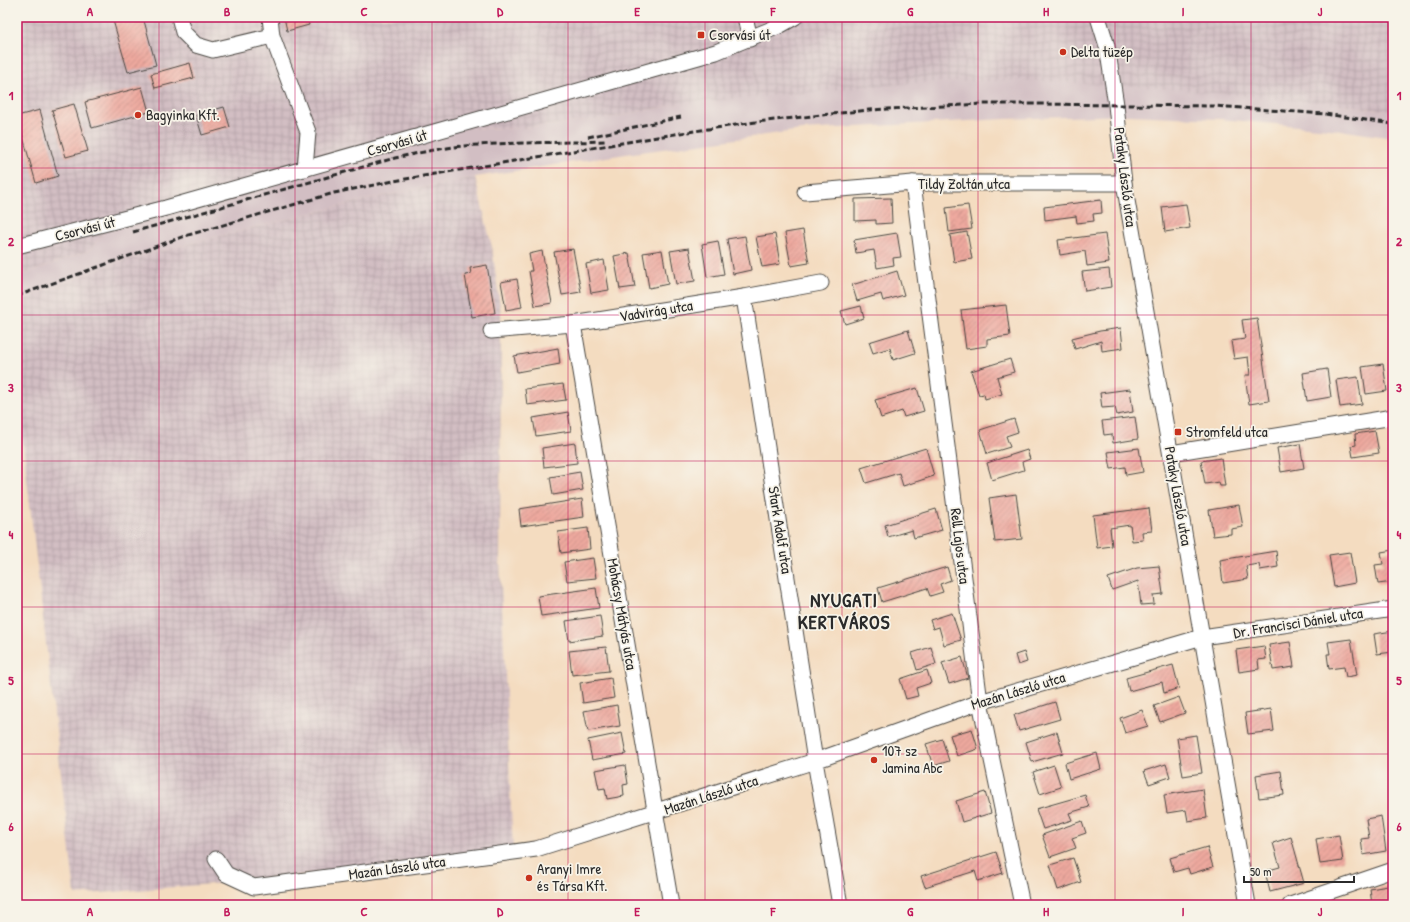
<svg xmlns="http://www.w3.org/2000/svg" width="1410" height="922" viewBox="0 0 1410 922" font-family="'Patrick Hand',sans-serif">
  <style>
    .industrial { fill: url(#industrial-grid) }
    .railway { fill: #d2bec3 }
    .building { fill: url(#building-hatch) }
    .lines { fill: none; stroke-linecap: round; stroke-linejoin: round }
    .minor-casing { stroke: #494641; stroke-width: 17 }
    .minor { stroke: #fff; stroke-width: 15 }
    .rail { stroke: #2b2b2b; stroke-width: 3; stroke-dasharray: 6 3; stroke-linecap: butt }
    .grid { fill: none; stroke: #c2185b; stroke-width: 1; stroke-opacity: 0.55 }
    .poi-dot { fill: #c8321e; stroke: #f7f3e8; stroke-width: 1.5 }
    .labels { text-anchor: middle; stroke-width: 3.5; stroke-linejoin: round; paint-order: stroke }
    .poi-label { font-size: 15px; fill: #2b2b2b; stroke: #f7f3e8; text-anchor: start }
    .street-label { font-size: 15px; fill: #2b2b2b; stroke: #f7f3e8 }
    .district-label { font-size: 19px; font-weight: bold; letter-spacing: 1px; fill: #2b2b2b; stroke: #f7f3e8 }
    .neatline { fill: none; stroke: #c2185b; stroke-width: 1.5 }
    .grid-label { font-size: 13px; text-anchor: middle; font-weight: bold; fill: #c2185b }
  </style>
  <defs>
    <pattern id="industrial-grid" width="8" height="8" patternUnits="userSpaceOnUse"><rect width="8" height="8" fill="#d2bec3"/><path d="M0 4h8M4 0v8" fill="none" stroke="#b4a3a8"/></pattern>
    <pattern id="building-hatch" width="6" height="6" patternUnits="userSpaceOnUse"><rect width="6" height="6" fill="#eea99f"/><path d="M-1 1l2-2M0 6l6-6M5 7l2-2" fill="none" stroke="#c18a82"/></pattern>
  </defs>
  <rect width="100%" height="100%" fill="#f7f3e8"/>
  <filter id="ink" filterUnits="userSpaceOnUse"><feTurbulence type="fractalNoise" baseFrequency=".025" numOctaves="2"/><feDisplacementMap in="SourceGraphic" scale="8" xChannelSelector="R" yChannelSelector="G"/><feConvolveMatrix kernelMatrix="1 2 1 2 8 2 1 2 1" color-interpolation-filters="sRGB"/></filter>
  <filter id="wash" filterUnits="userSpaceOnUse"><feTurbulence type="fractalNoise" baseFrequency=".012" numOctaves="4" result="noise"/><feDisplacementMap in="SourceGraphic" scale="16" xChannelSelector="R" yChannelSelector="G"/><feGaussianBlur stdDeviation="0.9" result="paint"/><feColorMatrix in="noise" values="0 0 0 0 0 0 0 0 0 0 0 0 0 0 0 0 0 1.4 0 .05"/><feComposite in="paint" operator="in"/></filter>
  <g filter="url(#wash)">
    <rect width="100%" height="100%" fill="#f4dcc0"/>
    <g class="industrial">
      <path d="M17,17H1393V112L1336,104H679L604,119L523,128L465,129L111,223L90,250L17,277Z"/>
      <path d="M475,177L492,247L501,314L500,561L513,852L237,882L75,895L17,392V302L120,261L368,199Z"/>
    </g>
    <path class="railway" d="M1022,80L1146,87L1336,104L1393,112V138L1340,130L1220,119L1129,115L1005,119L802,130L626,154L475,177L368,199L120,261L17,302V277L90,250L111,223L465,129L523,128L604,119L679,104L911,83Z"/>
    <g id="blocks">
      <g class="building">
        <path d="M112,17H143L156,65L128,72Z"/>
        <path d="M284,17H307L309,25L287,31Z"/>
        <path d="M17,31L19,39L18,66H17Z"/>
        <path d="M190,63L194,78L155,88L151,74Z"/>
        <path d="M142,87L149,112L92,128L85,102Z"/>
        <path d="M74,104L88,151L66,157L52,110Z"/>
        <path d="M224,107L230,127L202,135L196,115Z"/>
        <path d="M40,110L58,176L36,183L17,116Z"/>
        <path d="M891,198L892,223L876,224V220L855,221V199Z"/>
        <path d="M1101,200L1102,213L1093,214L1094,221L1077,223L1076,216L1045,220L1044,207Z"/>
        <path d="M1186,204L1190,228L1165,232L1162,207Z"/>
        <path d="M968,205L972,229L949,232L946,208Z"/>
        <path d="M803,230L809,263L791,266L785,233Z"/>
        <path d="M967,232L972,259L954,262L950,235Z"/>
        <path d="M897,233L901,257L893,258L894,265L877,268L874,250L856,253L854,240Z"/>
        <path d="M775,234L780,264L762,267L756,237Z"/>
        <path d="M1105,234L1109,263L1087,266L1085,251L1060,255L1058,240Z"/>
        <path d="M745,236L751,270L733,274L727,239Z"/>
        <path d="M718,241L724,274L707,277L702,244Z"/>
        <path d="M689,248L695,281L676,284L670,251Z"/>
        <path d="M573,249L581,292L562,295L554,252Z"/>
        <path d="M662,250L668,284L649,288L643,253Z"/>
        <path d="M542,251L552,303L535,306L529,271H532L529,254Z"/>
        <path d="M629,253L635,287L620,289L614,256Z"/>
        <path d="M604,260L609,290L591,293L586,264Z"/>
        <path d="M487,265L495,313L472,317L465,275L471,274L470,268Z"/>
        <path d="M1109,269L1111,287L1085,291L1082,272Z"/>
        <path d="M897,271L904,295L883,301L881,294L857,301L852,285Z"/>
        <path d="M517,279L522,307L506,310L501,282Z"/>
        <path d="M1006,305L1010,336L987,339V346L966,349L961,310Z"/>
        <path d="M861,306L864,318L845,324L841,311Z"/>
        <path d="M1257,318L1269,401L1249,404L1245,375H1250L1248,357L1234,359L1231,341L1245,339L1242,320Z"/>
        <path d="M1121,328L1123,348L1102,351L1101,341L1075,349L1072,338L1100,331Z"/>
        <path d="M908,330L915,353L893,360L890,348L873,353L869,342Z"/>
        <path d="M558,348L560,364L517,372L514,356Z"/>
        <path d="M1010,359L1014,372L997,377L1002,394L985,399L984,394L979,395L971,371Z"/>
        <path d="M1383,364L1387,391L1366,394L1362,367Z"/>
        <path d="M1327,369L1331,397L1307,401L1303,373Z"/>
        <path d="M1358,377L1362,404L1340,407L1336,380Z"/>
        <path d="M563,384L566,400L527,405L525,389Z"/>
        <path d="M917,388L924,411L904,417L902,411L881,418L875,400Z"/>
        <path d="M1130,389L1133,412L1117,415L1115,407L1102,408L1100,393Z"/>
        <path d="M568,412L571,431L536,436L533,418Z"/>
        <path d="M1135,417L1138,439L1113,443L1112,434L1104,435L1102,421Z"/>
        <path d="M1014,419L1018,432L1006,436L1010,447L987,454L980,430Z"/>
        <path d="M1375,431L1379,453L1353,457L1351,446L1356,445L1355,434Z"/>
        <path d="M575,443L577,463L544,467L542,448Z"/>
        <path d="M1300,444L1304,468L1281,472L1277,448Z"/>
        <path d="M926,448L934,476L903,486L899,473L866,483L861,468Z"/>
        <path d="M1139,448L1143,472L1126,475L1125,467L1111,469L1108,452Z"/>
        <path d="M1027,450L1030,459L1022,462L1024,470L992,480L987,463Z"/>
        <path d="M1221,458L1225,486H1220L1219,482L1205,484L1201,461Z"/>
        <path d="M580,472L583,490L553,495L550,477Z"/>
        <path d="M1016,494L1022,539L995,542L989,498Z"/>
        <path d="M582,499L584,517L521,526L519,509Z"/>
        <path d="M1239,505L1243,527L1231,529V534L1213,536L1209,510Z"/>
        <path d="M1149,508L1152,531L1142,532L1143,540L1132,541L1130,525L1110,528L1112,546L1097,548L1093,515Z"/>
        <path d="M936,509L942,530L914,538L912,530L888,537L885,525Z"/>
        <path d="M588,528L590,549L561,553L558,532Z"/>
        <path d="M1393,550V582L1378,584L1375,565L1383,564L1381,552Z"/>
        <path d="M1276,551L1278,567L1260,570L1259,564L1246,566L1248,579L1223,583L1220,560Z"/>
        <path d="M1350,552L1355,583L1334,587L1329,555Z"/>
        <path d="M593,558L596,578L567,581L564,562Z"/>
        <path d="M1159,566L1163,594L1153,595L1154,604L1141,605L1138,581L1112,590L1108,578L1137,568Z"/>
        <path d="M947,567L951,580L940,584L943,592L930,596L927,588L882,602L878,588Z"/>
        <path d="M596,588L599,608L541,616L538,596Z"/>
        <path d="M952,613L961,640L944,645L939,627L933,629L930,620Z"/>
        <path d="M600,616L603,636L569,641L566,621Z"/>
        <path d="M1393,631V652L1377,654L1374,634Z"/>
        <path d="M1351,639L1357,675L1346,677L1344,667L1329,669L1327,654H1330L1328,642Z"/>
        <path d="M1290,642L1294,667L1273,670L1269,645Z"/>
        <path d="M1264,646L1266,659L1258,660L1259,669L1239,672L1236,650Z"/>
        <path d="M606,647L609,671L572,675L569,651Z"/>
        <path d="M931,647L936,664L917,670L912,653Z"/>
        <path d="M1024,652L1027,662L1018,665L1015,655Z"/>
        <path d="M962,657L968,678L949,684L942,663Z"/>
        <path d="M1173,665L1179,688L1164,693L1162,682L1129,691L1126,678Z"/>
        <path d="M927,670L931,683L916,688L918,696L906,699L900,679Z"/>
        <path d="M611,678L614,698L583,703L580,683Z"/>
        <path d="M1179,697L1185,713L1160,722L1154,706Z"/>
        <path d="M1055,702L1060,719L1019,731L1014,715Z"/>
        <path d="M617,705L620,726L588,731L584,711Z"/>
        <path d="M1271,709L1274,731L1248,734L1245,713Z"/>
        <path d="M1142,710L1148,726L1125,733L1120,718Z"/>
        <path d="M972,729L978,749L957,756L950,735Z"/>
        <path d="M1057,732L1063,753L1032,762L1026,742Z"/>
        <path d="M622,733L626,754L592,760L588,740Z"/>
        <path d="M1196,735L1202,773L1183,776L1177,738Z"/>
        <path d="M942,739L949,761L933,766L926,744Z"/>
        <path d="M1097,753L1101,769L1069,779L1065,763Z"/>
        <path d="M1166,764L1170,777L1149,784L1144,771Z"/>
        <path d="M625,765L628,784L623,785L624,796L607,799L605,788L599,789L595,770Z"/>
        <path d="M1054,765L1061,787L1040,794L1033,772Z"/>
        <path d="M1281,771L1284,795L1259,798L1256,775Z"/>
        <path d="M1203,789L1207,818L1188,821L1186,810L1167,813L1164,795Z"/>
        <path d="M985,792L991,813L962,822L956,801Z"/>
        <path d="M1085,795L1089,807L1069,813L1072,820L1043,829L1036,809Z"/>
        <path d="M1381,816L1386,851L1363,855L1361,839L1369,838L1366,819Z"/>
        <path d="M1082,821L1086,833L1072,838L1076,848L1050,857L1042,835Z"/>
        <path d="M1339,835L1343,861L1320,864L1316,839Z"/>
        <path d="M1291,837L1304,883L1270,892L1265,871L1280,867L1273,843Z"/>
        <path d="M1207,847L1213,867L1190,874L1188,868L1174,872L1170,858Z"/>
        <path d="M996,852L1003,873L978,881L975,871L925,887L921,876Z"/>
        <path d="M1073,858L1081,882L1058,890L1050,865Z"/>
        <path d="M1388,886L1391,905H1372L1370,889Z"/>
      </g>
    </g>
  </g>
  <g filter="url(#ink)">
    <use href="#blocks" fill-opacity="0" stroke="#494641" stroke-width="1"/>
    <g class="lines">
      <g class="minor-casing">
        <g id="minor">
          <path d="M179,17L183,32L196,45L213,50L272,36"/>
          <path d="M270,17L272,36L308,132L305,169"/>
          <path d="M745,17L750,39"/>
          <path d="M1098,17L1107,46L1116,105L1124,183L1248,905"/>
          <path d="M913,183L980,702L1022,905"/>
          <path d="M805,192L913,183H1124"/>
          <path d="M17,246L166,208L716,52L779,26L795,17"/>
          <path d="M744,297L815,761L840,905"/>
          <path d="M573,324L671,905"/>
          <path d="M491,331L573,324L744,297L821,283"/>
          <path d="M1171,453L1393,417"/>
          <path d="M216,859L226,874L254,887L536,849L815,761L980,702L1202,637L1393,609"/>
          <path d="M1290,905L1393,870"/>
        </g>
      </g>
      <use href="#minor" class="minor"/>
      <g class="rail">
        <path d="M588,137L681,117"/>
        <path d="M133,232L395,158C418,153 441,148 464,146C511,142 558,143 605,141"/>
        <path d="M17,296L185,236L334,193L394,181L681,133L756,122L869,110L983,104H1036L1214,106L1325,114L1393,124"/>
      </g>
    </g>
  </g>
  <path class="grid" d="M159,17V905M295,17V905M432,17V905M568,17V905M705,17V905M842,17V905M978,17V905M1115,17V905M1251,17V905M17,168H1393M17,315H1393M17,461H1393M17,607H1393M17,754H1393"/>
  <g class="poi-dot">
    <rect x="697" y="31" width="8" height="8" rx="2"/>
    <circle cx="1063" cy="52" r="4"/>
    <circle cx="138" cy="115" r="4"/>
    <rect x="1174" y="428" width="8" height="8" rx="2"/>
    <circle cx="874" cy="760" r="4"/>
    <circle cx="529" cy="878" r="4"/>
  </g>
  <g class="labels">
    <g class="poi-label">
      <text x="709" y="40">Csorvási út</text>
      <text x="1071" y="57">Delta tüzép</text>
      <text x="146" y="120">Bagyinka Kft.</text>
      <text x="1186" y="437">Stromfeld utca</text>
      <text x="882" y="756">107 sz<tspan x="882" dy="17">Jamina Abc</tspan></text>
      <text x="537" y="874">Aranyi Imre<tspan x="537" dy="17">és Társa Kft.</tspan></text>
    </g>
    <g class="street-label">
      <text transform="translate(397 143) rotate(-16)" y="5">Csorvási út</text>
      <text transform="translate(1125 177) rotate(83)" y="5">Pataky László utca</text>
      <text x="964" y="189">Tildy Zoltán utca</text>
      <text transform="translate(85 229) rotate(-14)" y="5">Csorvási út</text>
      <text transform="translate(656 311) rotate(-9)" y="5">Vadvirág utca</text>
      <text transform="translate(1178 496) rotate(80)" y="5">Pataky László utca</text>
      <text transform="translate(780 530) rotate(81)" y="5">Stark Adolf utca</text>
      <text transform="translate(960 546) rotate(83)" y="5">Rell Lajos utca</text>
      <text transform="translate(622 614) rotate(80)" y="5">Mohácsy Mátyás utca</text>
      <text transform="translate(1298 623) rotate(-9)" y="5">Dr. Francisci Dániel utca</text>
      <text transform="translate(1018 691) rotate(-17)" y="5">Mazán László utca</text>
      <text transform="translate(711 795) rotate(-18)" y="5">Mazán László utca</text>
      <text transform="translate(397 868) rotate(-8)" y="5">Mazán László utca</text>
    </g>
    <g class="district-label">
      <text x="844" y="607">NYUGATI<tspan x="844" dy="22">KERTVÁROS</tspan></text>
    </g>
  </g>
  <rect width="1410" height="922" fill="none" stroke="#f7f3e8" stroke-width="44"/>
  <path d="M1244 876v6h110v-6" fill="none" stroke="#2b2b2b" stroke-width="2"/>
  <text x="1250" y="876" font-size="12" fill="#2b2b2b" stroke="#f7f3e8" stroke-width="3" paint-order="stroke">50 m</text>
  <rect x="22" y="22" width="1366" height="878" class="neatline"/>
  <g class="grid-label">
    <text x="90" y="16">A</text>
    <text x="227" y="16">B</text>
    <text x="364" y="16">C</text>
    <text x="500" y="16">D</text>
    <text x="637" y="16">E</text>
    <text x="773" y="16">F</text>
    <text x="910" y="16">G</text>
    <text x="1046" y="16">H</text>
    <text x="1183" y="16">I</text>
    <text x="1320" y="16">J</text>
    <text x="11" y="100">1</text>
    <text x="1399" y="100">1</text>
    <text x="11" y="246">2</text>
    <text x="1399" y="246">2</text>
    <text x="11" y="392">3</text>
    <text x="1399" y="392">3</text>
    <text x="11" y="539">4</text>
    <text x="1399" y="539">4</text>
    <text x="11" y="685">5</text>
    <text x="1399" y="685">5</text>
    <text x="11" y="831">6</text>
    <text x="1399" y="831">6</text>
    <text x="90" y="916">A</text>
    <text x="227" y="916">B</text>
    <text x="364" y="916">C</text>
    <text x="500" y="916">D</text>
    <text x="637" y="916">E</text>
    <text x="773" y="916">F</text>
    <text x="910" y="916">G</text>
    <text x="1046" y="916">H</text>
    <text x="1183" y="916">I</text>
    <text x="1320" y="916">J</text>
  </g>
</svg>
